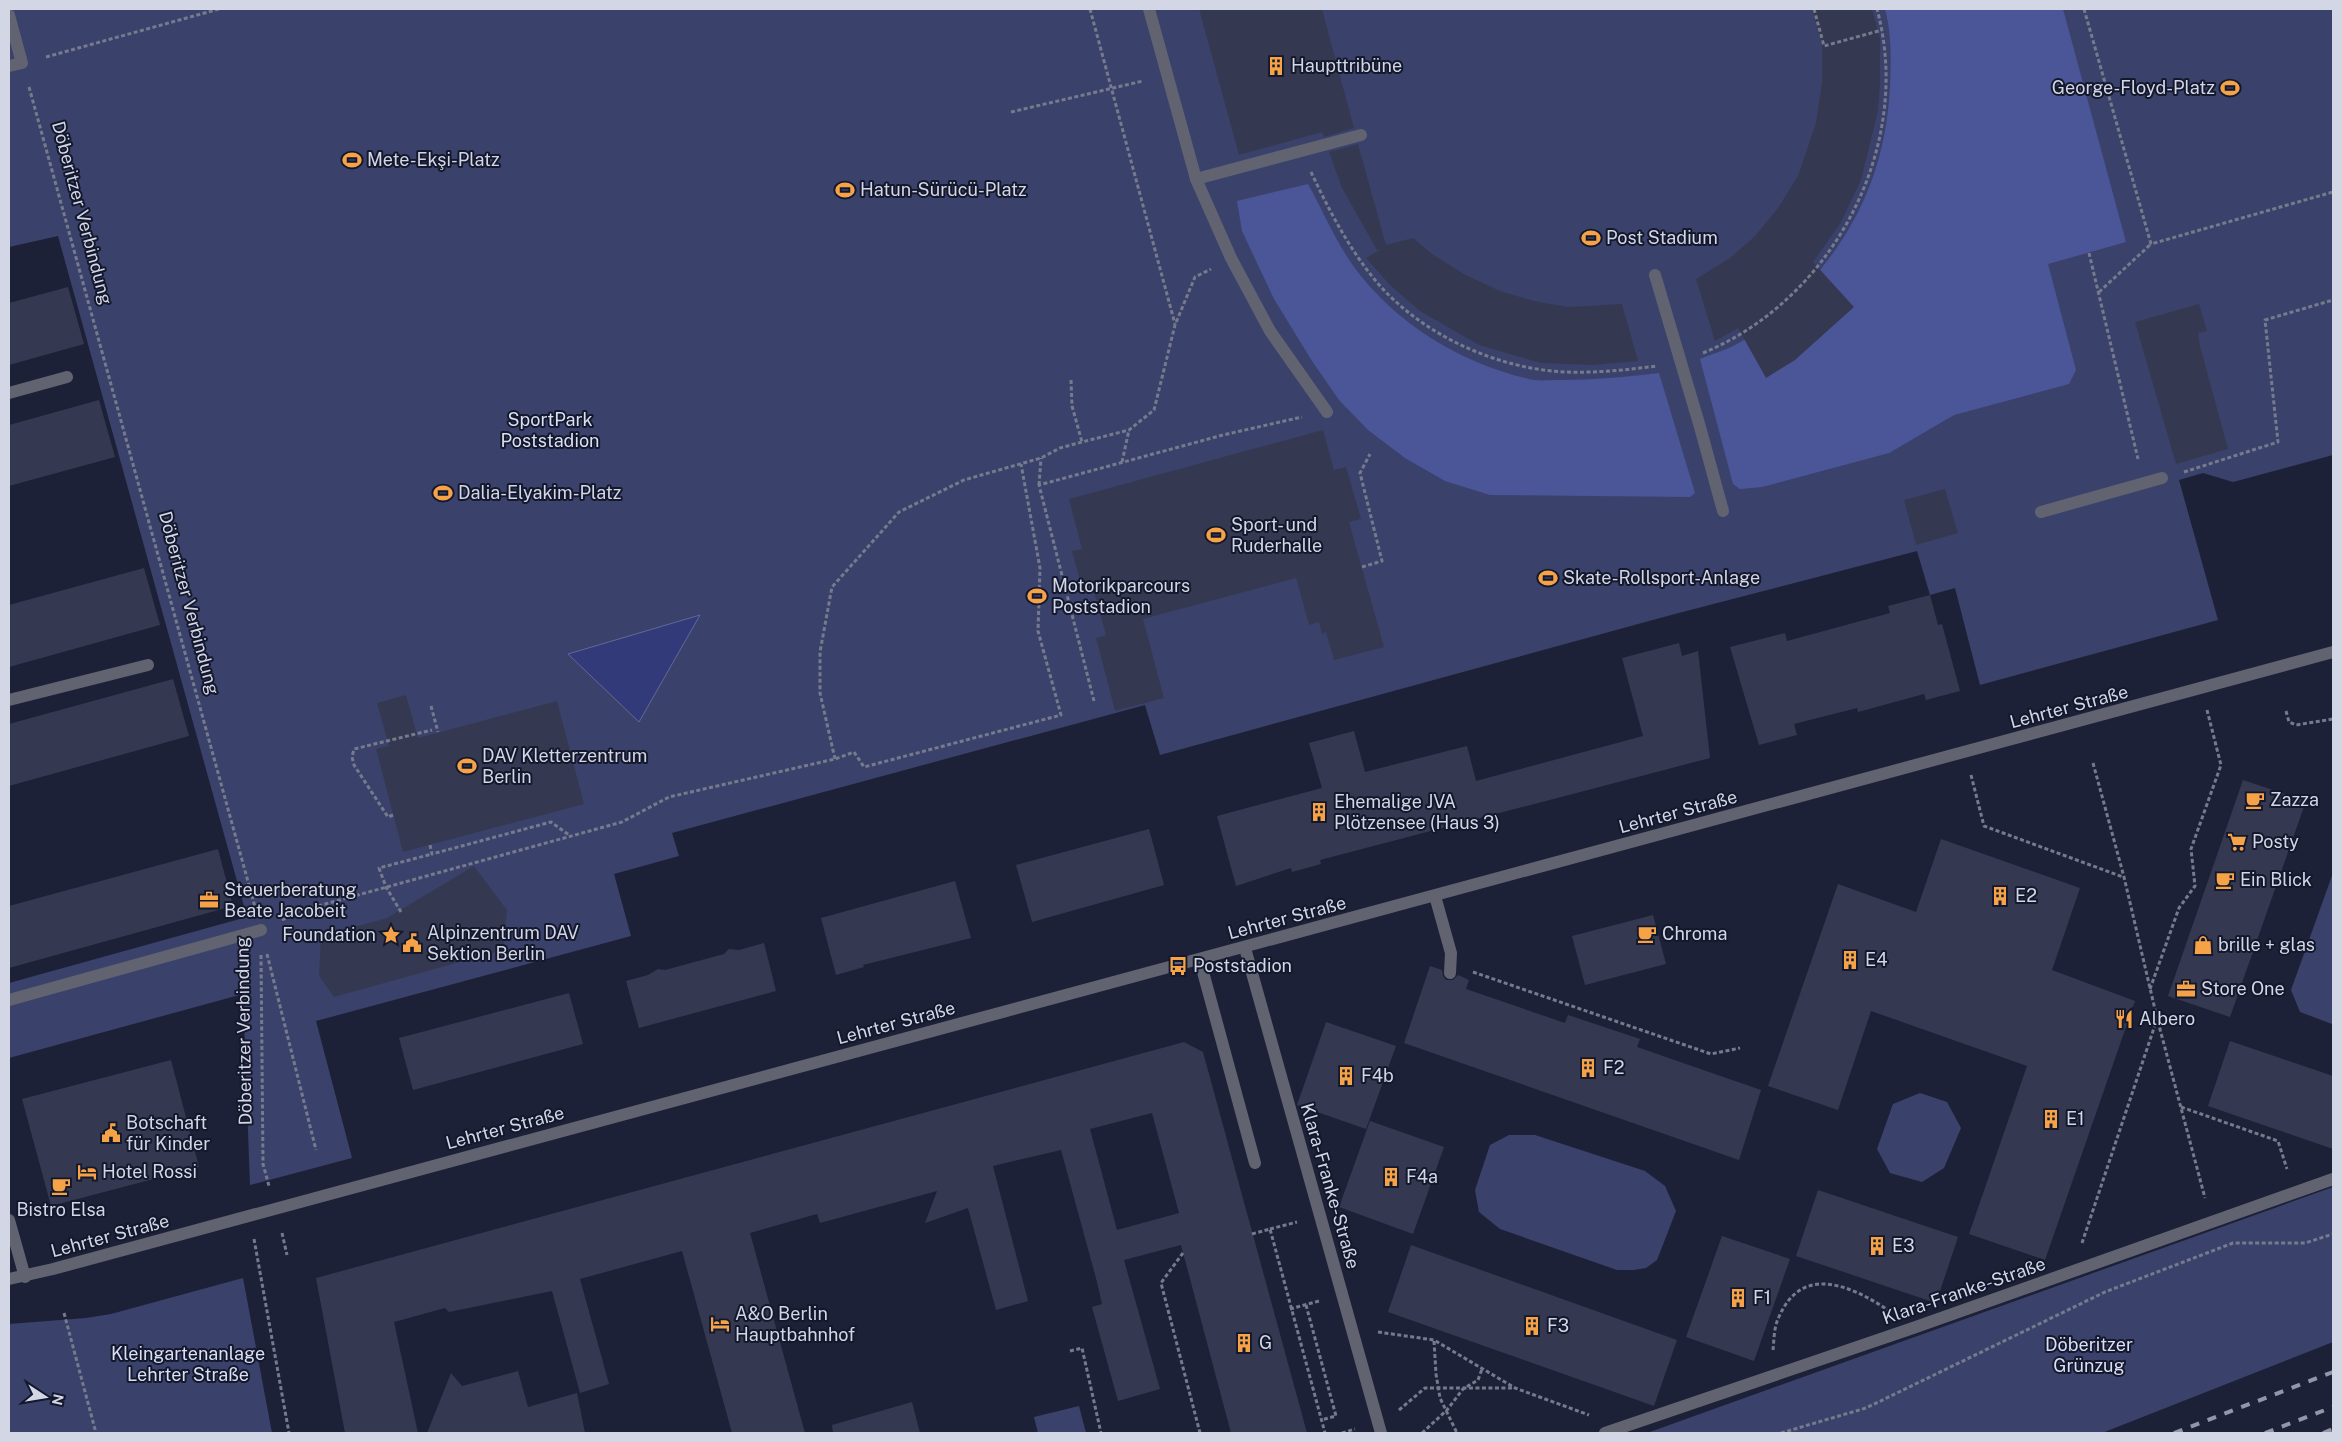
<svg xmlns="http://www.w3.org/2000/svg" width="2342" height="1442" viewBox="0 0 2342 1442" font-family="'Public Sans',sans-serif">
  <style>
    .green { fill: #3a426b }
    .forest { fill: #4b5698 }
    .water { fill: #323a79; stroke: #626999 }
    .building { fill: #343951; fill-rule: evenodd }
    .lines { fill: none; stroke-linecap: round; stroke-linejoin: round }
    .path { stroke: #767a8d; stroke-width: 3; stroke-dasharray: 4 2.5; stroke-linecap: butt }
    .minor { stroke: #616470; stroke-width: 12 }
    .rail { stroke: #9296a8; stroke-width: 4; stroke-dasharray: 9 9; stroke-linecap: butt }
    .labels { text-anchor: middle; stroke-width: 4; stroke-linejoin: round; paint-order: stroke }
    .poi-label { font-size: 18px; fill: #d2d6e5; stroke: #14182d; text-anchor: start }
    .street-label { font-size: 18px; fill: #d2d6e5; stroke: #14182d }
    .park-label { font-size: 18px; fill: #dadff3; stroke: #14182d }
  </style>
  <rect width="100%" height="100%" fill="#1d2137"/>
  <g class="green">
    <path d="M9,9H2333V455L2233,482L2203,473L2179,480L2218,620L1980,685L1955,588L1930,595L1917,551L1671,615L1160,755L1145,705L672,833L679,856L614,874L631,936L316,1021L352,1158L250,1185L243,994L9,1058V983L247,917L58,236L9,247Z"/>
    <path d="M2333,873V1024H2332L2300,1012L2291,990Z"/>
    <path d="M1920,1093L1947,1102L1961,1128L1944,1168L1922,1182L1890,1173L1877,1149L1893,1104Z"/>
    <path d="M1509,1135H1535L1645,1171L1665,1186L1676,1211L1657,1260L1646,1268L1634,1270H1617L1500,1229L1479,1212L1475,1190L1490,1145Z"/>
    <path d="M2333,1187V1342L2102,1433H1647Z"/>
    <path d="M243,1278L272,1433H9V1324L86,1318L111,1314Z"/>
    <path d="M1079,1406L1086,1433H1038L1034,1417Z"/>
  </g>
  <g class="forest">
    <path d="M1885,9H2063L2126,242L2048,264L2076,370L2069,384L1954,415L1889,453L1762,487L1740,489L1733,484L1700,359C1711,354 1724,351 1735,345C1754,336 1771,320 1786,306C1850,246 1885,177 1890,88C1891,62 1892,34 1885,9Z"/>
    <path d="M1308,184C1323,211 1336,242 1354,267C1397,325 1463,365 1534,380C1542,381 1552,380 1560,380C1594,380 1626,377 1659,373L1695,493L1690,497L1490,495L1445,481L1405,458L1368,430L1339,400L1312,361L1274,299L1242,231L1237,201Z"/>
  </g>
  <path class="water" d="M700,615L639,722L568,654Z"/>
  <g class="building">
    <path d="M1199,9H1322L1354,128L1324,137L1322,132L1239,155Z"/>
    <path d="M1812,9H1872L1880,38V84L1878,111L1861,180L1840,224L1813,262L1854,307L1795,360L1766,378L1738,328L1715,341L1696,279L1730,258L1755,236L1778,208L1798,176L1816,123L1822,82V45Z"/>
    <path d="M1358,144L1386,245L1413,238L1432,254L1464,274L1500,291L1534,301L1568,307L1622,304L1638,361L1592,365L1541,363L1479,345L1420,311L1390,285L1366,258L1381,249L1377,250L1342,188L1329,152Z"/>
    <path d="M68,287L84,344L9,365V303Z"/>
    <path d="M2199,304L2207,331L2198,333L2200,346L2228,449L2176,464L2135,322Z"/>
    <path d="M99,400L115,457L9,486V425Z"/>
    <path d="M1323,430L1334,470L1346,467L1361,519L1349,522L1384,647L1334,660L1326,632L1322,634L1319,622L1309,625L1296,578L1143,619L1164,698L1115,711L1096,638L1106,635L1091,581L1081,584L1072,551L1082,549L1069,499Z"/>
    <path d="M1945,489L1958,533L1916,545L1904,500Z"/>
    <path d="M144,568L160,625L9,667V605Z"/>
    <path d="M1930,595L1938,625L1942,624L1960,691L1926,700L1924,694L1858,712L1857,708L1794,724L1797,735L1759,745L1730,647L1785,633L1787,641L1890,613L1888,606Z"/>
    <path d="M1679,643L1682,656L1698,651L1710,758L1320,860L1321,864L1292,872L1291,868L1236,886L1217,816L1322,788L1309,743L1354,731L1365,772L1467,746L1476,781L1643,736L1622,658Z"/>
    <path d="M173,679L189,736L9,786V724Z"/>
    <path d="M406,695L418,738L557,701L584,804L403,852L376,749L389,746L377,703Z"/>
    <path d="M2243,780L2306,801L2230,1017L2168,996Z"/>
    <path d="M1149,829L1164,885L1032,922L1016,865Z"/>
    <path d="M1941,839L2080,888L2052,970L2135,1001L2045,1260L1969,1234L2027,1066L1871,1011L1838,1110L1768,1086L1838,884L1916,912Z"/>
    <path d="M218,849L233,906L9,968V906Z"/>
    <path d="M474,866L507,910L503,950L334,997L319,976L321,936L387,918Z"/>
    <path d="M955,881L971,938L863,965L864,967L836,975L821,918Z"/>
    <path d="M1653,915L1666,964L1585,985L1572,936Z"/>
    <path d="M764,943L776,991L639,1028L626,981L648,975L658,969L665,970L724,954L729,949L739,950Z"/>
    <path d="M1430,966L1442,970L1443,976L1446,980H1453L1458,975L1469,980L1466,989L1565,1023L1568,1015L1640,1039L1637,1047L1761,1090L1739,1160L1404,1043Z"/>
    <path d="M569,993L583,1044L413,1090L399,1038Z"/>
    <path d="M1326,1022L1396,1046L1366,1129L1297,1105Z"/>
    <path d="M2230,1041L2333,1076V1149L2208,1106Z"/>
    <path d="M1184,1042L1203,1052L1307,1433H1231L1181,1245L1124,1260L1160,1389L1118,1401L1092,1307L1102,1304L1097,1282L1061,1150L993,1166L1028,1301L996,1310L968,1208L925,1223L937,1191L820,1223L817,1214L750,1233L805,1433H732L682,1251L580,1279L609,1384L580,1393L552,1291L449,1312L445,1308L394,1322L418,1433H345L316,1278ZM1152,1113L1179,1213L1117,1230L1090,1129Z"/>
    <path d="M171,1060L199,1167L51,1206L22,1099Z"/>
    <path d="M1370,1121L1444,1147L1413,1234L1339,1207Z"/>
    <path d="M1818,1190L1958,1237L1936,1303L1796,1256Z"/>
    <path d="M1722,1236L1790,1259L1754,1361L1686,1337Z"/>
    <path d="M1411,1245L1677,1340L1654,1406L1388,1312Z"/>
    <path d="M518,1371L528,1407L577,1393L585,1433H427L451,1373L462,1386Z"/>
    <path d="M912,1402L920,1433H833L832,1425Z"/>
  </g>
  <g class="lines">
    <g class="path">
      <path d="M1090,9L1175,324"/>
      <path d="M1814,9L1824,46L1882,30"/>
      <path d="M2084,9L2151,244L2333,192"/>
      <path d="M46,57L219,9"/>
      <path d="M29,87L255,907"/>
      <path d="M1011,112L1143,81"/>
      <path d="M1311,172C1329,210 1348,247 1375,280C1420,334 1496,369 1566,372C1596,373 1626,370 1657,366"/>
      <path d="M2089,253L2138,459"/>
      <path d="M2099,292L2151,244"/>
      <path d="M1703,353C1834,299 1914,145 1877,9"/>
      <path d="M1071,380L1072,406L1082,442"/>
      <path d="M1122,462L1129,430"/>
      <path d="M2184,472L2278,442L2265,320L2333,300"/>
      <path d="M1039,485L1041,458"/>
      <path d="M1362,567L1382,561L1360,473L1370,454"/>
      <path d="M1094,701L1039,485L1223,435L1302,417"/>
      <path d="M431,706L438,732"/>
      <path d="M2286,711L2289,722L2296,725L2333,719"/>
      <path d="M835,759L820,693V652L832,587L899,512L964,480L1041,458L1060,448L1082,442L1129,430L1154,410L1175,325L1195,277L1211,269"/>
      <path d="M2093,763L2124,877L2157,1018L2205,1198"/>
      <path d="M1971,775L1984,826L2123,877"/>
      <path d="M393,815L388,817L354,765L352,757L354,749L432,730"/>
      <path d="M430,845L432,854L551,822L569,835"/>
      <path d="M401,912L386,887L379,868L432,854"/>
      <path d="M282,920L300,911L622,822L669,797L835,759L854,752L864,767L1061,715L1038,631L1040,568L1021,464"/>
      <path d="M267,954L316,1150"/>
      <path d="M261,955L263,1164L269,1186"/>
      <path d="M1473,972L1711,1054L1740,1048"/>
      <path d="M2150,989L2179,908L2195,886L2191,849L2221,765L2207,710"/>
      <path d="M2181,1107L2278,1141L2287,1169"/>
      <path d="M1270,1229L1297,1222"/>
      <path d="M282,1233L287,1255"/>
      <path d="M1252,1234L1270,1229L1325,1433"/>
      <path d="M254,1239L289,1433"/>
      <path d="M2082,1243L2157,1019"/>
      <path d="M1183,1253L1161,1283L1200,1433"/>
      <path d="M1306,1305L1336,1416L1321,1420"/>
      <path d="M1290,1309L1319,1301"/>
      <path d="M64,1313L96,1433"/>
      <path d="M1378,1332L1434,1340L1515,1388L1589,1415"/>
      <path d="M1434,1341L1436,1374L1440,1398L1457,1433"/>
      <path d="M1773,1350C1774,1340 1774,1328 1778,1319C1801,1263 1850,1285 1888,1310"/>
      <path d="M1070,1351L1082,1348L1101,1433"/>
      <path d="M1399,1410L1425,1388H1514"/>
      <path d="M1342,1433L1355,1429"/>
      <path d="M1422,1433L1447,1410L1463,1389L1478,1380L1482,1369"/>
      <path d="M1781,1433L1866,1408L2105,1292L2233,1243H2305L2333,1234"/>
    </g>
    <g class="minor">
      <path d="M1149,9L1196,179L1231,258L1270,331L1327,412"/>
      <path d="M9,15L22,63L9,66"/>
      <path d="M1196,179L1361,135"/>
      <path d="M1655,275L1700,427L1723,511"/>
      <path d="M9,393L67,377"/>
      <path d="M2041,512L2162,478"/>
      <path d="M9,700L148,665"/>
      <path d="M1435,896L1451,953L1450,973"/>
      <path d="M1245,948L1381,1433"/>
      <path d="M1200,961L1255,1163"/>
      <path d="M9,1000L261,930"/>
      <path d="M9,1220L25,1277"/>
      <path d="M9,1279L53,1269L2333,652"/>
      <path d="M1605,1433L1913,1328L2333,1179"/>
    </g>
    <g class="rail">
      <path d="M2174,1433L2333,1372"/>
      <path d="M2265,1433L2333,1407"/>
      <path d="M2323,1433L2333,1429"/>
    </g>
  </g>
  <defs>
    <g id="building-bare" transform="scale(1.5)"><path d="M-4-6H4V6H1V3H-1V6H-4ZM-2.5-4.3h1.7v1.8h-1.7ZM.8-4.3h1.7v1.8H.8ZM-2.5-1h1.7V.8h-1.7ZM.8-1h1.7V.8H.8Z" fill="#f6a247" stroke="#14182d" stroke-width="2.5" paint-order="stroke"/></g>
    <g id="stadium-bare" transform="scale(1.5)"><path d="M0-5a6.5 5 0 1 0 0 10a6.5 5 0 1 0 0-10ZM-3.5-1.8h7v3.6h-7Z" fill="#f6a247" stroke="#14182d" stroke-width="2.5" paint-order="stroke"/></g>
    <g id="cafe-bare" transform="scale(1.5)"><path d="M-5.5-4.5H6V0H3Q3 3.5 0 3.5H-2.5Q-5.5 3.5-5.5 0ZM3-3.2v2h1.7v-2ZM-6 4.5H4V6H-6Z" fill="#f6a247" stroke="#14182d" stroke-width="2.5" paint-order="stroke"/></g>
    <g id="supermarket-bare" transform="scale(1.5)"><path d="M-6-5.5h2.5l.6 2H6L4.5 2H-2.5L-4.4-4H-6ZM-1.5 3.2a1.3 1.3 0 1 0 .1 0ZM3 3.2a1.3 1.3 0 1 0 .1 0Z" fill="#f6a247" stroke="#14182d" stroke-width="2.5" paint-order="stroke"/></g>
    <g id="office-bare" transform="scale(1.5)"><path d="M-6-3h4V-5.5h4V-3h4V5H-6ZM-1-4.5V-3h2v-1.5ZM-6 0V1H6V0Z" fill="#f6a247" stroke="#14182d" stroke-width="2.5" paint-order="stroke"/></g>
    <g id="sight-bare" transform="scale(1.5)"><path d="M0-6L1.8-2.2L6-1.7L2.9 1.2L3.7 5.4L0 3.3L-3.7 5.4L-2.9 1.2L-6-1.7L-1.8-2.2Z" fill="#f6a247" stroke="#14182d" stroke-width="2.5" paint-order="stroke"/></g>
    <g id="civic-bare" transform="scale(1.5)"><path d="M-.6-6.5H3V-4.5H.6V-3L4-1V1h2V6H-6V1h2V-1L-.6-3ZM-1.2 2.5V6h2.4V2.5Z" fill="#f6a247" stroke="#14182d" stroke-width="2.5" paint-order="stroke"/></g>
    <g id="shop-bare" transform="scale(1.5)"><path d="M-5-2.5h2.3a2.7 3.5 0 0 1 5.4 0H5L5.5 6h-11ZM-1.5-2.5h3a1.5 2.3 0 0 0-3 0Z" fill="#f6a247" stroke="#14182d" stroke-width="2.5" paint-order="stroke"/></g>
    <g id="bus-bare" transform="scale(1.5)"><path d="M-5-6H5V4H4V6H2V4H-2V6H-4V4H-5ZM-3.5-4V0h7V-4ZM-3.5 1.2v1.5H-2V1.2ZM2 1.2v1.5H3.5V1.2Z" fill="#f6a247" stroke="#14182d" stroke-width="2.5" paint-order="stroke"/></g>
    <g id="restaurant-bare" transform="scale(1.5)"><path d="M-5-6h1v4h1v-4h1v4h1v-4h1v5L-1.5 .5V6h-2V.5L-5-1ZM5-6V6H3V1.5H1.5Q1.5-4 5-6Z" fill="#f6a247" stroke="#14182d" stroke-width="2.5" paint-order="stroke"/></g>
    <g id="hotel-bare" transform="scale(1.5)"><path d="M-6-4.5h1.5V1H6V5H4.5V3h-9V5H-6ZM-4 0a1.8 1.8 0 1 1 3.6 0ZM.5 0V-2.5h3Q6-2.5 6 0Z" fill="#f6a247" stroke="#14182d" stroke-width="2.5" paint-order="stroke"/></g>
  </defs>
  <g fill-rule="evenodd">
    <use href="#building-bare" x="1276" y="66"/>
    <use href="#stadium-bare" x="2230" y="88"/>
    <use href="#stadium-bare" x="352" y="160"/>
    <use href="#stadium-bare" x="845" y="190"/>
    <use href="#stadium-bare" x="1591" y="238"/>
    <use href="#stadium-bare" x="443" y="493"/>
    <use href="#stadium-bare" x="1216" y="535"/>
    <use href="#stadium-bare" x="1548" y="578"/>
    <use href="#stadium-bare" x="1037" y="596"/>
    <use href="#stadium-bare" x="467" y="766"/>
    <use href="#cafe-bare" x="2255" y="800"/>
    <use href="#building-bare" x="1319" y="812"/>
    <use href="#supermarket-bare" x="2237" y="842"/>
    <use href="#cafe-bare" x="2225" y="880"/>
    <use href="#building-bare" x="2000" y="896"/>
    <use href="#office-bare" x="209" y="900"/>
    <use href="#cafe-bare" x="1647" y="934"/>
    <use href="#sight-bare" x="391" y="935"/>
    <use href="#civic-bare" x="412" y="943"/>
    <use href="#shop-bare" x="2203" y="945"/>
    <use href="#building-bare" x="1850" y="960"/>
    <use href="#bus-bare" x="1178" y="966"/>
    <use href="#office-bare" x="2186" y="989"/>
    <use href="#restaurant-bare" x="2124" y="1019"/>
    <use href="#building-bare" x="1588" y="1068"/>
    <use href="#building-bare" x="1346" y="1076"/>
    <use href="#building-bare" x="2051" y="1119"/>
    <use href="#civic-bare" x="111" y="1133"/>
    <use href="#hotel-bare" x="87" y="1172"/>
    <use href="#building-bare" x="1391" y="1177"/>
    <use href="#cafe-bare" x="61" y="1186"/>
    <use href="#building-bare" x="1877" y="1246"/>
    <use href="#building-bare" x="1738" y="1298"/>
    <use href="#hotel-bare" x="720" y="1324"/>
    <use href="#building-bare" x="1532" y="1326"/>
    <use href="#building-bare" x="1244" y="1343"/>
  </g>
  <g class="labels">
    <g class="poi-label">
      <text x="1291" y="72">Haupttribüne</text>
      <text x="2215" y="94" text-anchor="end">George-Floyd-Platz</text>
      <text x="367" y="166">Mete-Ekşi-Platz</text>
      <text x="860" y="196">Hatun-Sürücü-Platz</text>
      <text x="1606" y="244">Post Stadium</text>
      <text x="458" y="499">Dalia-Elyakim-Platz</text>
      <text x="1231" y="531">Sport- und<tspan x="1231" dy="21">Ruderhalle</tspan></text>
      <text x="1563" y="584">Skate-Rollsport-Anlage</text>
      <text x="1052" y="592">Motorikparcours<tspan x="1052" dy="21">Poststadion</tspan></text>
      <text x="482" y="762">DAV Kletterzentrum<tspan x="482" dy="21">Berlin</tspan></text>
      <text x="2270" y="806">Zazza</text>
      <text x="1334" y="808">Ehemalige JVA<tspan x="1334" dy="21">Plötzensee (Haus 3)</tspan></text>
      <text x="2252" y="848">Posty</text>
      <text x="2240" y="886">Ein Blick</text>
      <text x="224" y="896">Steuerberatung<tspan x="224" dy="21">Beate Jacobeit</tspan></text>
      <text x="2015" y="902">E2</text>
      <text x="427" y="939">Alpinzentrum DAV<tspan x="427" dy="21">Sektion Berlin</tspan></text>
      <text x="1662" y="940">Chroma</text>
      <text x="376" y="941" text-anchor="end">Foundation</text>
      <text x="2218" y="951">brille + glas</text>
      <text x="1865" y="966">E4</text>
      <text x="1193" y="972">Poststadion</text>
      <text x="2201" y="995">Store One</text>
      <text x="2139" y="1025">Albero</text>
      <text x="1603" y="1074">F2</text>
      <text x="1361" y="1082">F4b</text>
      <text x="2066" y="1125">E1</text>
      <text x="126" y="1129">Botschaft<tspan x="126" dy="21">für Kinder</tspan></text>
      <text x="102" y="1178">Hotel Rossi</text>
      <text x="1406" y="1183">F4a</text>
      <text x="61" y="1216" text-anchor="middle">Bistro Elsa</text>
      <text x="1892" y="1252">E3</text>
      <text x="1753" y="1304">F1</text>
      <text x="735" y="1320">A&amp;O Berlin<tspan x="735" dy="21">Hauptbahnhof</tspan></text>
      <text x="1547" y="1332">F3</text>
      <text x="1259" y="1349">G</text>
    </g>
    <g class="street-label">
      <text transform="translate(82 213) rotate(75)" y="6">Döberitzer Verbindung</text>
      <text transform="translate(189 603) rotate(75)" y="6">Döberitzer Verbindung</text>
      <text transform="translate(2069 707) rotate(-15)" y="6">Lehrter Straße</text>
      <text transform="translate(1678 812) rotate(-15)" y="6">Lehrter Straße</text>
      <text transform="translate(1287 918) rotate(-15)" y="6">Lehrter Straße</text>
      <text transform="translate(896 1023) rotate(-15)" y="6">Lehrter Straße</text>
      <text transform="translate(244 1031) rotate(-91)" y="6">Döberitzer Verbindung</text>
      <text transform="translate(505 1128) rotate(-15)" y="6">Lehrter Straße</text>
      <text transform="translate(1330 1186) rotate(74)" y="6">Klara-Franke-Straße</text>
      <text transform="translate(110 1236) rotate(-15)" y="6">Lehrter Straße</text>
      <text transform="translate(1964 1291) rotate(-19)" y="6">Klara-Franke-Straße</text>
    </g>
    <g class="park-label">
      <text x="550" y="426">SportPark<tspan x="550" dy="21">Poststadion</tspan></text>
      <text x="2089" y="1351">Döberitzer<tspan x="2089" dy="21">Grünzug</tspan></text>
      <text x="188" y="1360">Kleingartenanlage<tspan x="188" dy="21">Lehrter Straße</tspan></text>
    </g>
  </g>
  <rect width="2342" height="1442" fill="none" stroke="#d2d6e5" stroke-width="20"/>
  <g transform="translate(45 1397) rotate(102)" stroke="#14182d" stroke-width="4" paint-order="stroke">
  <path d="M0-4L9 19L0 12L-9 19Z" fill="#d2d6e5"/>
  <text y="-8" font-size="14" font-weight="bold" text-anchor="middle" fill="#d2d6e5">N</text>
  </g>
</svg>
